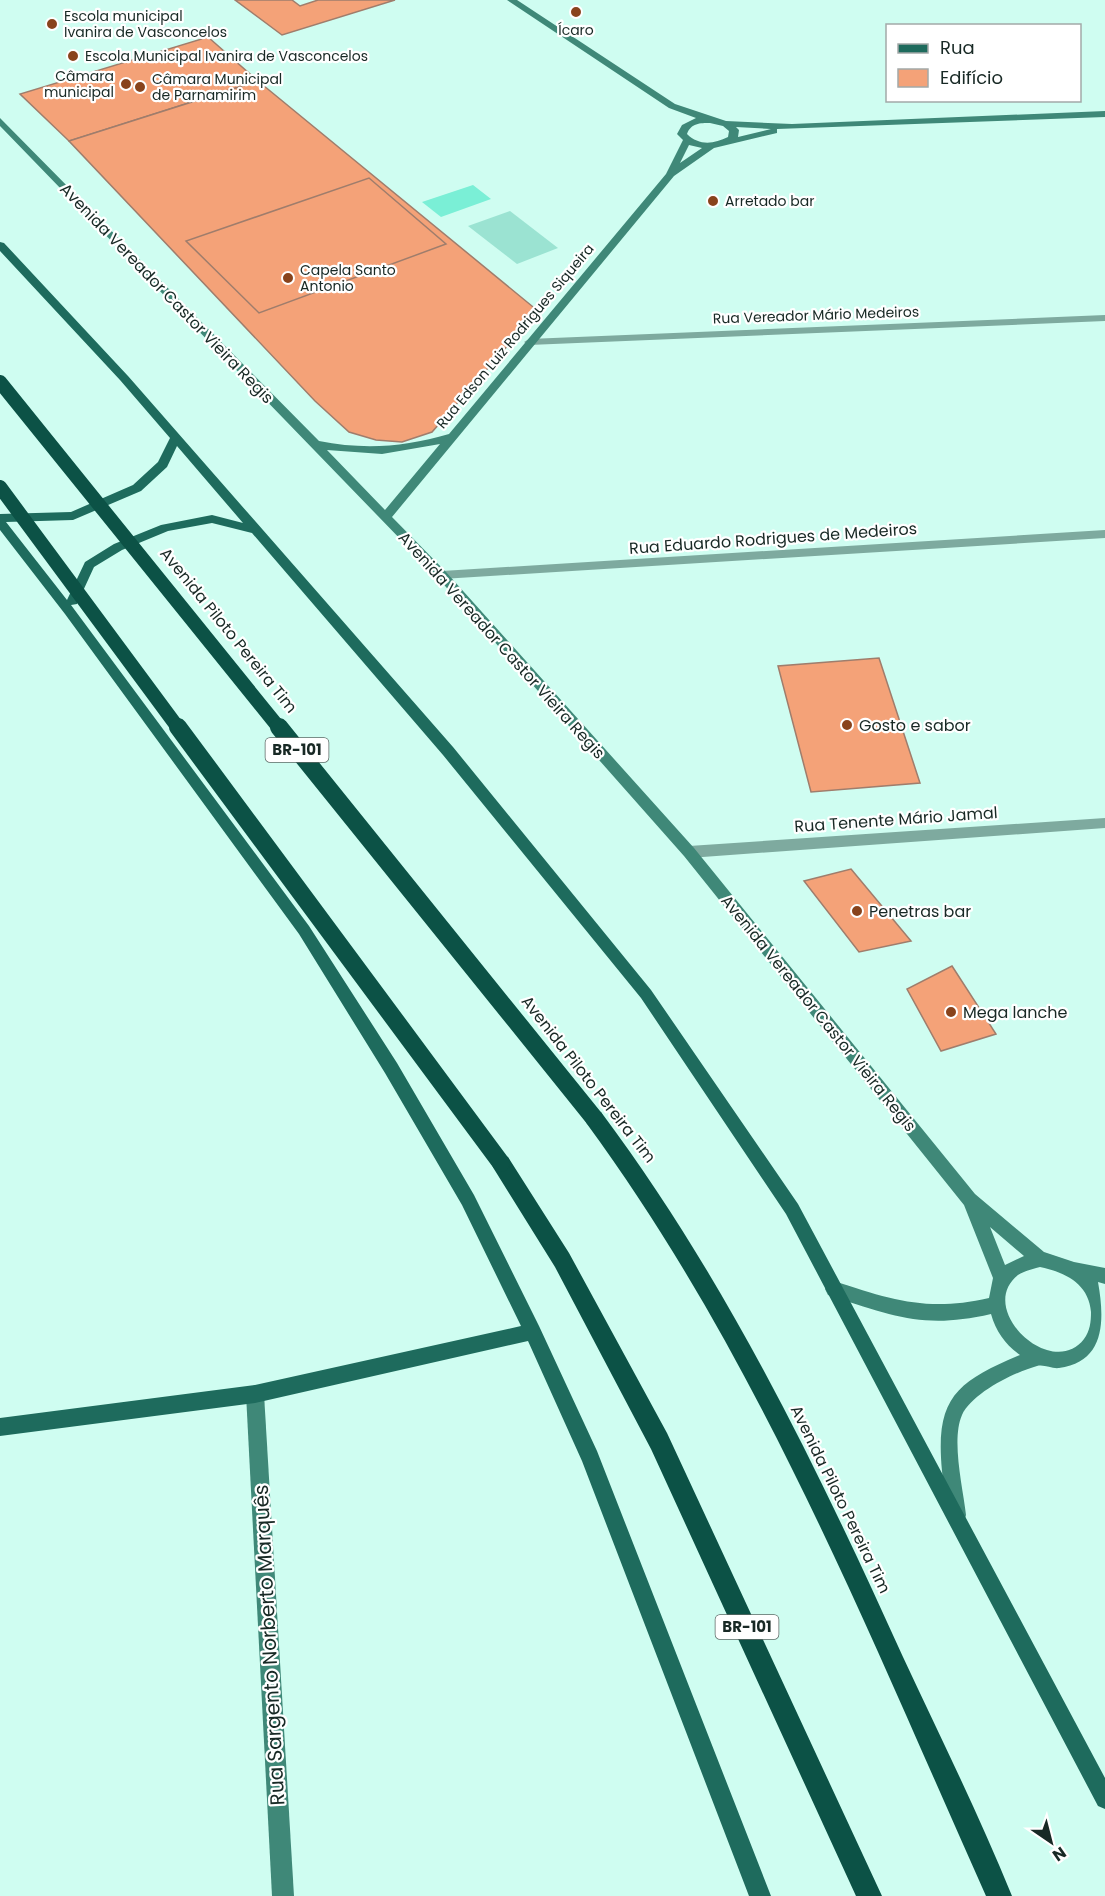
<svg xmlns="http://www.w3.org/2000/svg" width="1105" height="1896" viewBox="0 0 1105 1896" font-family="Poppins,sans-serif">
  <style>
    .green { fill: #9be3d2 }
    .water { fill: #7aefd6 }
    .building { fill: #f4a278; stroke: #9f7d6c; stroke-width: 1.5 }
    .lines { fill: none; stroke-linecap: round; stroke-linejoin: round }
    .street { fill: #7eaa9f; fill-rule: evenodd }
    .secondary { fill: #3f8878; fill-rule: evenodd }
    .primary { fill: #1e6b5d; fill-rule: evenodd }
    .highway { fill: #0c5246; fill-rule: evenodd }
    .highway-bridge-far1 { stroke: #0c5246; stroke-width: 14 }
    .highway-bridge { stroke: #0c5246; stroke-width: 18 }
    .poi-dot { fill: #89431c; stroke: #fff; stroke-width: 2 }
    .labels { text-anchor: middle; stroke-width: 4.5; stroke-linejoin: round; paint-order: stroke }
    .far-poi-label { font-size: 14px; fill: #182925; stroke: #fff; text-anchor: start }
    .far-street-label { font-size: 14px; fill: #182925; stroke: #fff }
    .shield { fill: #fff; stroke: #5d6966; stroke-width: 1.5 }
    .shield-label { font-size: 15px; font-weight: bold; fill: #182925 }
    .street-label { font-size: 16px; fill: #182925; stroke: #fff }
    .poi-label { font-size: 16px; fill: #182925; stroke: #fff; text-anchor: start }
    .near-street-label { font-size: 20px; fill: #182925; stroke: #fff }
  </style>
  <rect width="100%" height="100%" fill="#cffdf1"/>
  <path class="green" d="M510,211L558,248L517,264L468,226Z"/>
  <path class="water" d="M473,185L491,199L441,217L422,202Z"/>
  <g class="building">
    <path d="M235,0H292L300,6L318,0H395L282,35Z"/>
    <path d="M208,37L258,81L69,141L20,94Z"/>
    <path d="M258,81L538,311L432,432L402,442L376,440L349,432L315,401L69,141Z"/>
    <path d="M369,178L446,244L259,313L186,241Z"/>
    <path d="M879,658L920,783L811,792L778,666Z"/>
    <path d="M851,869L911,941L859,952L804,881Z"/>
    <path d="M952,966L996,1034L941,1051L907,989Z"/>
  </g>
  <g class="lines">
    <g class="street">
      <path d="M1105,315V321L529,345L524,342L529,339Z"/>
      <path d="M1105,530V538L442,579L436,575L442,571Z"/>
      <path d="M1105,818V828L689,858L682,852L689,846Z"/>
    </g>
    <g class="secondary">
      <path d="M507,0H517L675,104L726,121L792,124L1105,111V117L777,129V133L714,148L674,176L392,517L446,572L694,848L975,1194L1044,1252L1074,1262L1105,1268V1284L1098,1282C1105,1321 1105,1362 1059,1368C1052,1369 1044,1364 1037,1366C1015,1372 972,1393 962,1415C951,1440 963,1488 966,1515L964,1522L957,1524L950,1522C944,1507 944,1488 942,1471C935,1398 956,1382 1020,1355C1006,1345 996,1332 991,1314C926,1329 895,1317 834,1297L828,1295L825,1289L828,1283L834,1281C892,1300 928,1312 989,1298L993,1278L964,1205L684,856L438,578L0,126V118L319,441C364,450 405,447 449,434L666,174L683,140L677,134L682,125L696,118L669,108ZM710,123L723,126L729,131L728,137C714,144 699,146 687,134C691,123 700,123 710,123ZM736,127L771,129L738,137L739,130ZM689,145L702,148L680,163ZM440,444L385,510L327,450L382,454ZM990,1227L1024,1256L1005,1265ZM1040,1267C1065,1272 1089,1284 1091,1312C1091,1322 1090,1331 1084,1339C1052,1381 975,1309 1018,1275C1024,1271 1033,1269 1040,1267Z"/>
      <path d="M255,1385L261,1388L264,1394L294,1896H272L246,1394L249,1388Z"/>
    </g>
    <path class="primary" d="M0,242L4,243L128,376L453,747L651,990L798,1204L1105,1778V1809L1098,1806L786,1214L641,998L443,755L252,533L212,523L168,531L122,550L94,567L77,604L71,605L309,926L397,1063L474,1195L539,1326L597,1451L771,1896H749L582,1461L528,1341L255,1403L0,1436V1418L255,1385L521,1326L462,1205L385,1073L299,934L65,614L0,530V514L71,512L133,485L158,462L170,438L120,380L0,251ZM177,446L243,523L212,515L161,525L114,544L85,562L67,600L6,522L73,520L141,491L167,467Z"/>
    <g class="highway">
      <path d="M594,1110L601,1112C726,1279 817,1467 903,1657C940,1736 979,1815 1012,1896H986C868,1632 759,1358 587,1124L584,1118L587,1112Z"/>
      <path d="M501,1154L508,1157L569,1253L667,1433L882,1896H856L651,1449L555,1267L494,1169L491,1163L494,1157Z"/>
    </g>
    <g class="highway-bridge-far1">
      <path d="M0,382L280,729"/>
      <path d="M0,487L179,729"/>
    </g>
    <g class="highway-bridge">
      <path d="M178,727L501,1163"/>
      <path d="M279,727L594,1118"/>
    </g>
  </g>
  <g class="poi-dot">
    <circle cx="576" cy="12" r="6"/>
    <circle cx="52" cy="24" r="6"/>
    <circle cx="73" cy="56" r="6"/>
    <circle cx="126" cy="84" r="6"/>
    <circle cx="140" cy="87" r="6"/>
    <circle cx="713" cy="201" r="6"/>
    <circle cx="288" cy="278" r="6"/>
    <circle cx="847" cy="725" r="6"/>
    <circle cx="857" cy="911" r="6"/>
    <circle cx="951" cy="1012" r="6"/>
  </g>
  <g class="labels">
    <g class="far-poi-label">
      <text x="64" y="21">Escola municipal<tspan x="64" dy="16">Ivanira de Vasconcelos</tspan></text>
      <text x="576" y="35" text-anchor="middle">Ícaro</text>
      <text x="85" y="61">Escola Municipal Ivanira de Vasconcelos</text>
      <text x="114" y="81" text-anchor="end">Câmara<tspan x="114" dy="16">municipal</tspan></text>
      <text x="152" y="84">Câmara Municipal<tspan x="152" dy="16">de Parnamirim</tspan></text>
      <text x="725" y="206">Arretado bar</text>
      <text x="300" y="275">Capela Santo<tspan x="300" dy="16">Antonio</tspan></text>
    </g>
    <g class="far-street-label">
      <text transform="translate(816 315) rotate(-2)" y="5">Rua Vereador Mário Medeiros</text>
      <text transform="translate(515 336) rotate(-50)" y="5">Rua Edson Luiz Rodrigues Siqueira</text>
    </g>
    <g class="shield">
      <rect x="265.5" y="738" width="63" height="24" rx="4.5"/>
      <rect x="715.5" y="1615" width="63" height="24" rx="4.5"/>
    </g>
    <g class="shield-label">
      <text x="297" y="755">BR-101</text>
      <text x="747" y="1632">BR-101</text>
    </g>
    <g class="street-label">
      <text transform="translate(167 293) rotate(46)" y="6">Avenida Vereador Castor Vieira Regis</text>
      <text transform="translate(773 538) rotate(-4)" y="6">Rua Eduardo Rodrigues de Medeiros</text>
      <text transform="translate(229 630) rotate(51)" y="6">Avenida Piloto Pereira Tim</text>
      <text transform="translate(502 645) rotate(48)" y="6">Avenida Vereador Castor Vieira Regis</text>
      <text transform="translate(896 819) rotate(-4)" y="6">Rua Tenente Mário Jamal</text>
      <text transform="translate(819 1013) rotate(51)" y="6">Avenida Vereador Castor Vieira Regis</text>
      <text transform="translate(589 1079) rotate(52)" y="6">Avenida Piloto Pereira Tim</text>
      <text transform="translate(841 1499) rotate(64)" y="6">Avenida Piloto Pereira Tim</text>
    </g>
    <g class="poi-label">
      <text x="859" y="731">Gosto e sabor</text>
      <text x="869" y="917">Penetras bar</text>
      <text x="963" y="1018">Mega lanche</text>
    </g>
    <g class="near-street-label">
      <text transform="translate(269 1645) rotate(-93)" y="7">Rua Sargento Norberto Marquês</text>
    </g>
  </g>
  <rect x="886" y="24" width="195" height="78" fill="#ffffff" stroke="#a3a9a8" stroke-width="1.5"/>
  <rect x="898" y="44" width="30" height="9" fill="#1e6b5d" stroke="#a3a9a8" stroke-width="1.5"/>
  <text x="940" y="54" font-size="18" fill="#182925">Rua</text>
  <rect x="898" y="69" width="30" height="18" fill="#f4a278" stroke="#a3a9a8" stroke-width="1.5"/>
  <text x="940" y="84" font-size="18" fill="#182925">Edifício</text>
  <g transform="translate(1051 1842) rotate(145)" stroke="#ffffff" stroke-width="4.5" paint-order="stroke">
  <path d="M0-4.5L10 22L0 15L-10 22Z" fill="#182925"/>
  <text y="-9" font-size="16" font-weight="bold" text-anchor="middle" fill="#182925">N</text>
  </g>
</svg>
